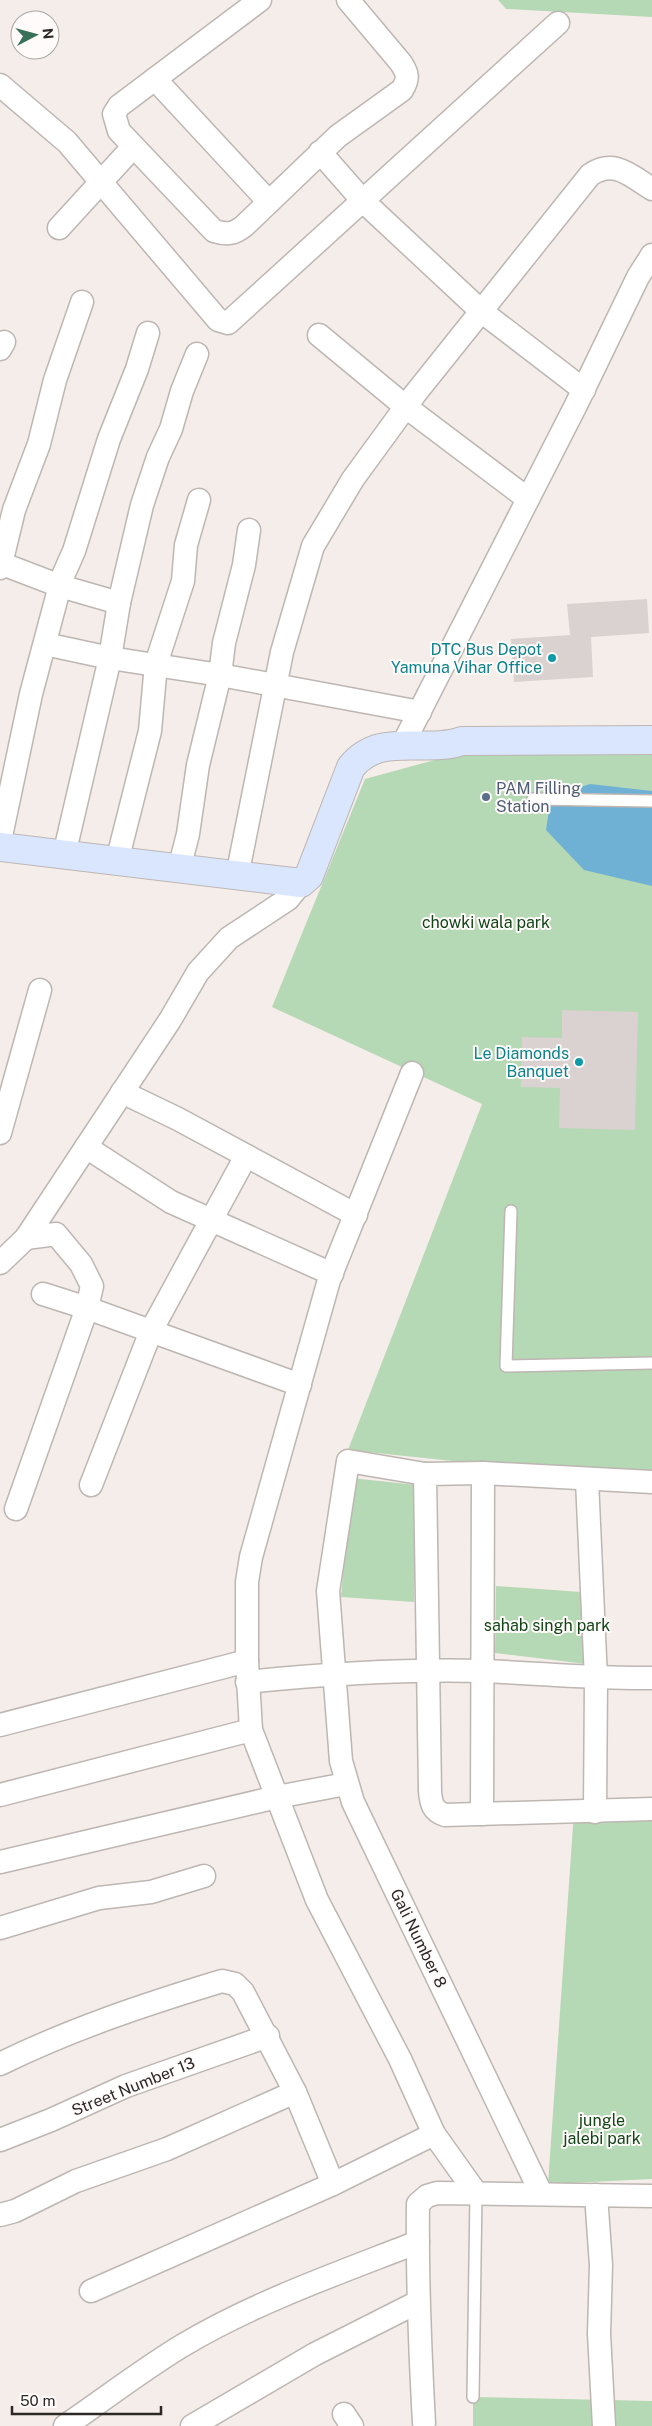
<svg xmlns="http://www.w3.org/2000/svg" width="652" height="2426" viewBox="0 0 652 2426" font-family="'Public Sans',sans-serif">
  <style>
    .green { fill: #b5d8b5 }
    .water { fill: #6fb1d4 }
    .building { fill: #dad1d1 }
    .lines { fill: none; stroke-linecap: round; stroke-linejoin: round }
    .lane-casing { stroke: #bdb6b2; stroke-width: 14 }
    .street-casing { stroke: #bdb6b2; stroke-width: 25 }
    .secondary-casing { stroke: #bdb6b2; stroke-width: 30 }
    .lane { stroke: #fff; stroke-width: 11 }
    .street { stroke: #fff; stroke-width: 22 }
    .secondary { stroke: #dae6fe; stroke-width: 28 }
    .culture-dot { fill: #0f9aa8; stroke: #fffbfa; stroke-width: 2 }
    .service-dot { fill: #5c6f8a; stroke: #fffbfa; stroke-width: 2 }
    .labels { text-anchor: middle; stroke-width: 4; stroke-linejoin: round; paint-order: stroke }
    .culture-label { font-size: 16px; fill: #0d838f; stroke: #fffbfa; text-anchor: end }
    .service-label { font-size: 16px; fill: #4e5e75; stroke: #fffbfa; text-anchor: start }
    .park-label { font-size: 16px; fill: #114416; stroke: #fffbfa }
    .street-label { font-size: 16px; fill: #2b2827; stroke: #fffbfa }
  </style>
  <rect width="100%" height="100%" fill="#f5ede9"/>
  <g class="green">
    <path d="M498,0H652V17L506,9Z"/>
    <path d="M464,752L652,754V1478L626,1479L348,1450L482,1104L272,1007L365,779Z"/>
    <path d="M351,1478L417,1485L414,1602L341,1597Z"/>
    <path d="M496,1586L581,1592L586,1664L495,1653Z"/>
    <path d="M574,1812L652,1817V2179L548,2184Z"/>
    <path d="M473,2397L652,2401V2426H473Z"/>
  </g>
  <path class="water" d="M590,784L652,791V886L584,870L546,830L551,797Z"/>
  <g class="building">
    <path d="M647,599L649,633L591,637L593,677L514,682L511,639L570,635L567,604Z"/>
    <path d="M562,1010L638,1012L635,1130L559,1128L560,1088L521,1087L522,1037L562,1038Z"/>
  </g>
  <g class="lines">
    <g class="lane-casing">
      <g id="lane">
        <path d="M533,799L652,801"/>
        <path d="M511,1211L506,1366L652,1363"/>
        <path d="M473,2397L476,2193"/>
      </g>
    </g>
    <g class="street-casing">
      <g id="street">
        <path d="M260,0L119,106L114,114L119,131L214,231C227,235 234,234 244,226L338,136L402,90C409,78 408,74 401,63L348,0"/>
        <path d="M155,79L269,202"/>
        <path d="M0,85L67,142L218,320L228,323L558,23"/>
        <path d="M320,152L363,201L481,311L584,390"/>
        <path d="M59,228L133,147"/>
        <path d="M319,335L406,407L528,499"/>
        <path d="M0,349L4,342"/>
        <path d="M0,563L60,586L119,603"/>
        <path d="M0,568L14,510L39,444L55,380L82,302"/>
        <path d="M45,644L110,658L220,675L420,712"/>
        <path d="M403,744L576,405L638,277L652,255"/>
        <path d="M0,841L31,694L62,578L74,551L109,439L137,369L148,333"/>
        <path d="M64,855L110,658L119,603L142,505L158,457L171,429L182,391L197,354"/>
        <path d="M117,861L150,731L156,664L183,581L186,545L199,500"/>
        <path d="M179,869L188,834L198,765L220,675L224,643L244,565L249,530"/>
        <path d="M237,876L282,652L313,546L353,479L415,394L590,175C614,158 631,176 652,189"/>
        <path d="M412,1073L329,1280L251,1557L247,1582V1661L251,1730L317,1900L400,2059L434,2134L476,2193"/>
        <path d="M122,1092L178,1119L356,1215"/>
        <path d="M0,1133L40,990"/>
        <path d="M86,1147L171,1202L332,1274"/>
        <path d="M0,1263L26,1238"/>
        <path d="M43,1294L87,1308L300,1385"/>
        <path d="M425,1474L348,1461L328,1591L341,1761L353,1802L541,2193"/>
        <path d="M587,1480L596,1679L595,1812"/>
        <path d="M652,1482L483,1473L425,1474L430,1791C431,1804 433,1811 445,1815L652,1809"/>
        <path d="M91,1485L151,1331L246,1156"/>
        <path d="M16,1509L87,1308L92,1286L81,1264L56,1234L26,1238L170,1020L198,972L229,938L288,899L301,883"/>
        <path d="M247,1682C325,1674 403,1669 482,1671C539,1673 595,1679 652,1678"/>
        <path d="M0,1725L247,1661"/>
        <path d="M0,1795L251,1730"/>
        <path d="M482,1814L483,1473"/>
        <path d="M0,1862L277,1797L346,1784"/>
        <path d="M0,1928L99,1898L151,1892L204,1876"/>
        <path d="M0,2064C71,2029 146,2004 222,1981L235,1984L243,1992L295,2092L333,2184"/>
        <path d="M0,2140L51,2120L126,2086L268,2036"/>
        <path d="M596,2195L601,2265L599,2334L604,2426"/>
        <path d="M0,2215L15,2211L76,2181L167,2149L295,2092"/>
        <path d="M91,2291L333,2184L434,2134"/>
        <path d="M344,2414L352,2426"/>
        <path d="M424,2423C420,2350 417,2277 418,2204L427,2196L437,2193L652,2196"/>
        <path d="M65,2426C105,2399 143,2369 185,2344C258,2301 339,2273 418,2242"/>
        <path d="M192,2426L315,2354L418,2302"/>
      </g>
    </g>
    <g class="secondary-casing">
      <path id="secondary" d="M0,847L301,883L309,876L351,767C380,731 425,754 462,741L652,740"/>
    </g>
    <use href="#lane" class="lane"/>
    <use href="#street" class="street"/>
    <use href="#secondary" class="secondary"/>
  </g>
  <g class="culture-dot">
    <circle cx="552" cy="658" r="5"/>
    <circle cx="579" cy="1062" r="5"/>
  </g>
  <circle class="service-dot" cx="486" cy="797" r="5"/>
  <g class="labels">
    <g class="culture-label">
      <text x="542" y="655">DTC Bus Depot<tspan x="542" dy="18">Yamuna Vihar Office</tspan></text>
      <text x="569" y="1059">Le Diamonds<tspan x="569" dy="18">Banquet</tspan></text>
    </g>
    <g class="service-label">
      <text x="496" y="794">PAM Filling<tspan x="496" dy="18">Station</tspan></text>
    </g>
    <g class="park-label">
      <text x="486" y="928">chowki wala park</text>
      <text x="547" y="1631">sahab singh park</text>
      <text x="602" y="2126">jungle<tspan x="602" dy="18">jalebi park</tspan></text>
    </g>
    <g class="street-label">
      <text transform="translate(419 1938) rotate(64)" y="6">Gali Number 8</text>
      <text transform="translate(133 2086) rotate(-22)" y="6">Street Number 13</text>
    </g>
  </g>
  <g transform="translate(35 35) rotate(84)"><circle r="24" fill="#fffbfa" stroke="#aaa7a6"/>
  <path d="M0-4L9 19L0 12L-9 19Z" fill="#387058"/>
  <text y="-8" font-size="14" font-weight="bold" text-anchor="middle" fill="#2b2827">N</text>
  </g>
  <path d="M12 2406v8h149v-8" fill="none" stroke="#2b2827" stroke-width="2.5"/>
  <text x="20" y="2406" font-size="15" fill="#2b2827" stroke="#fffbfa" stroke-width="4" paint-order="stroke">50 m</text>
</svg>
